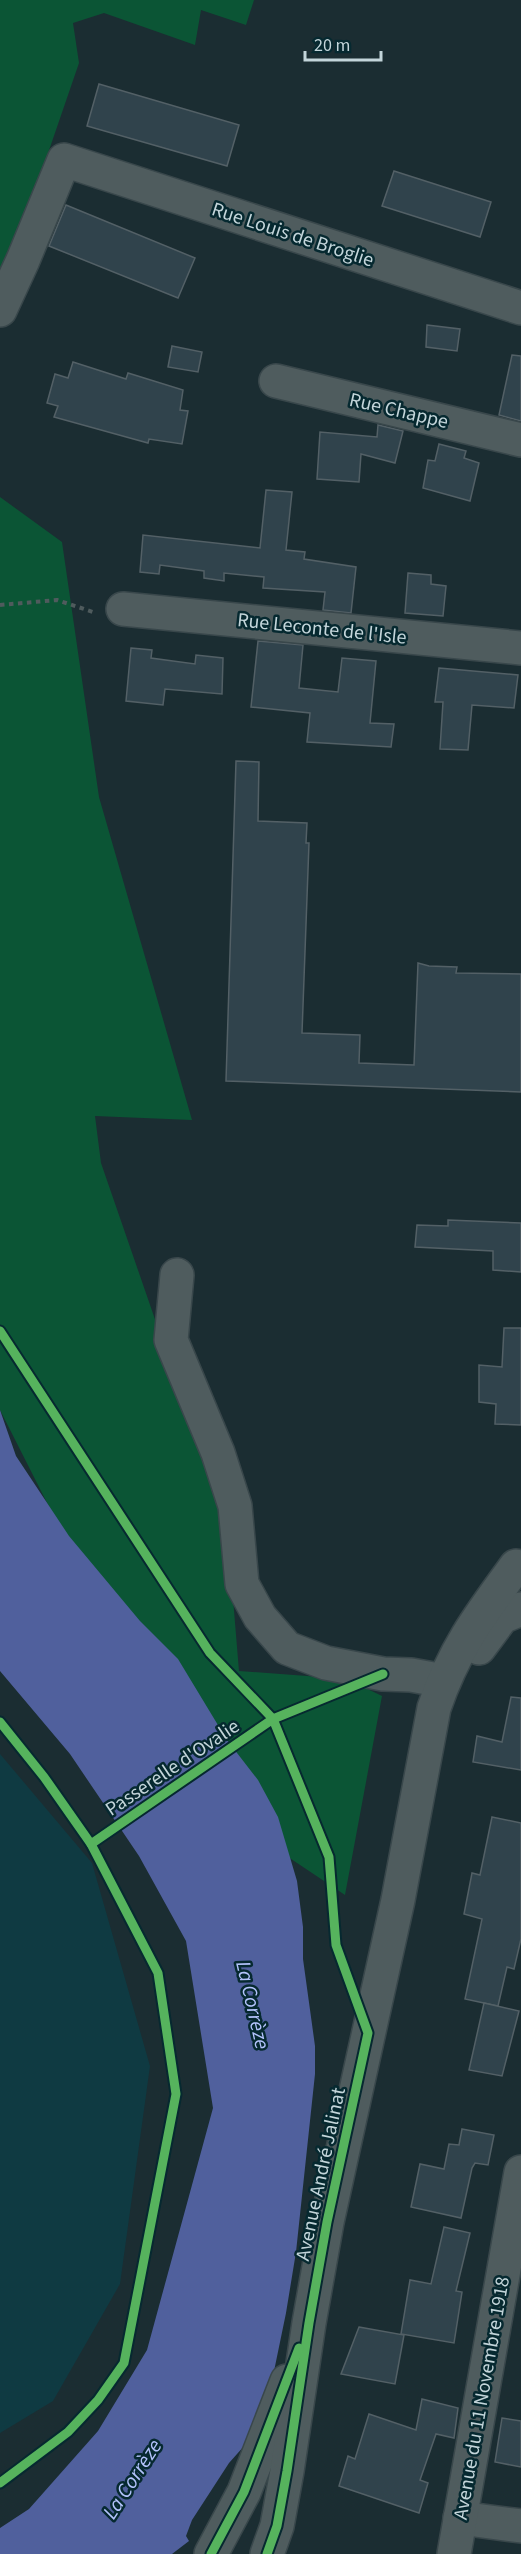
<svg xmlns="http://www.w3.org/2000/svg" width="521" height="2554" viewBox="0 0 521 2554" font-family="'Source Sans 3',sans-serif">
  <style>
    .built { fill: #0f3a42 }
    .green { fill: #0b5535 }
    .water { fill: #50609d }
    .building { fill: #30434c; stroke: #536066; stroke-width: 1.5 }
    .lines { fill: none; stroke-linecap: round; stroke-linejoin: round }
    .minor-casing { stroke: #39474b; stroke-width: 36 }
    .path { stroke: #4f5b5d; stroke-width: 4; stroke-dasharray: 4.5 4.5; stroke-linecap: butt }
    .minor { stroke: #4f5c5e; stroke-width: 33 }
    .cycleway-casing { stroke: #062930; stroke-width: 13 }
    .cycleway { stroke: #56b35d; stroke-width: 9 }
    .labels { text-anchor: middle; stroke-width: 5; stroke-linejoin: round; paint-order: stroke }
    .street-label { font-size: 20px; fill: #c3d5da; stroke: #062930 }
    .water-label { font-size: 21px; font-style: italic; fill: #b3c3fc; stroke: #062930 }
  </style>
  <rect width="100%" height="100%" fill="#1b2d32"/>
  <path class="built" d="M0,1754L92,1863L150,2066L120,2284L53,2401L0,2433Z"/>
  <g class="green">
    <path d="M0,0H254L246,25L201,10L195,45L104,13L73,23L79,63L0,293Z"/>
    <path d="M0,497L62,542L99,797L192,1120L95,1116L101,1163L167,1354L224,1489L239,1671L347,1679L382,1696L345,1895L195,1795L0,1410Z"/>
  </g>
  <path class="water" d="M0,1410L16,1456L69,1536L140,1621L178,1659L227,1740L258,1780L278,1817L297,1881L303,1927V1959L315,2046V2074L296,2252L286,2313L273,2376L245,2445L229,2463L192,2520L186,2536L189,2541L172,2554H0V2528L29,2509L98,2431L147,2350L213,2108L186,1941L139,1856L70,1754L0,1671Z"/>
  <g class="building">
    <path d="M99,84L239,125L227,166L87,126Z"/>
    <path d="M394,171L491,202L480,237L382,206Z"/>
    <path d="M66,205L195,258L178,298L49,246Z"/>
    <path d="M427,325L460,329L457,351L426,347Z"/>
    <path d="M172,346L202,352L198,372L168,367Z"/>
    <path d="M512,355L521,356V421L499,415Z"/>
    <path d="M73,362L126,379L128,373L183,390L180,410L188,411L182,444L149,439L148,443L54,417L58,406L47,403L55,374L68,378Z"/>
    <path d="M378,425L403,431L395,463L361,454L359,482L317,479L320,432L377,437Z"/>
    <path d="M439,444L466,451L464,458L479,463L470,501L423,488L428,460L435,461Z"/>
    <path d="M266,490L292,492L286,550L305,552L304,559L356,567L351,613L323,610L325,592L263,588L264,577L224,573V581L204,578V571L160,565L159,574L140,572L143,535L260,548Z"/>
    <path d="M408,573L431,575V584L446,586L443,616L405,613Z"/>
    <path d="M258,641L303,645L299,688L338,692L342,658L376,661L370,723L394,724L391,747L307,742L310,713L251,707Z"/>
    <path d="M131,648L152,650L151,658L195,664L196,655L223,658L222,694L165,689L163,705L126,701Z"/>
    <path d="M439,668L518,675L514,708L472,705L468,750L440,749L443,702H435Z"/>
    <path d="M236,761L259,762L258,821L307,823L306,843H309L302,1033L360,1035L359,1063L414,1065L418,963L429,966L457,967L456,973L521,974V1092L226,1081Z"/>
    <path d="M448,1220L521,1223V1272L493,1270V1251L415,1247L417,1225L448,1226Z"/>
    <path d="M504,1328H521V1425L495,1424L496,1404L479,1402V1365L502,1367Z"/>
    <path d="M511,1697L521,1698V1770L473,1762L477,1736L502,1742Z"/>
    <path d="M492,1817L521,1823V1939L514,1969L507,1967L498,2006L465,1999L482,1919L464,1914L472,1873L480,1875Z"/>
    <path d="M484,2003L519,2011L502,2076L469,2070Z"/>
    <path d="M462,2129L494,2135L488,2165L475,2163L472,2168L461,2218L411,2207L420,2164L444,2169L449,2144L459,2145Z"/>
    <path d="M444,2227L470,2233L456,2291L462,2292L454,2343L401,2334L410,2280L431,2284Z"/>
    <path d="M359,2327L404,2335L395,2384L341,2374Z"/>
    <path d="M422,2399L458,2408L454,2438L436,2434L420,2480L428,2483L419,2513L339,2486L348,2456L355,2459L369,2414L416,2430Z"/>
    <path d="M502,2418L521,2421V2467L495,2462Z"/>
  </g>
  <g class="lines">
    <g class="minor-casing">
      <g id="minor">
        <path d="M0,310L23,260L64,160L521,308"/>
        <path d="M276,381L521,440"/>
        <path d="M123,609L521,648"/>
        <path d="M177,1275L171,1340L218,1453L235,1506L242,1584L260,1617L287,1648L326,1663L383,1674L411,1675L444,1681"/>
        <path d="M479,1648L502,1617L521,1609"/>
        <path d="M460,2518L521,2526"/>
        <path d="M211,2554L244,2492L287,2381"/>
        <path d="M267,2554L277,2526L287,2471L309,2323L327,2222L398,1900L434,1708C454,1649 480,1615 516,1566"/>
        <path d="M454,2554L521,2172"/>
      </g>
    </g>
    <g class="path">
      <path d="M0,605L57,600L96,613"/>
      <path d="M91,1844L273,1719"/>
    </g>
    <use href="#minor" class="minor"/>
    <g class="cycleway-casing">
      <g id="cycleway">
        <path d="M0,1331L210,1653L273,1719L329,1857L336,1945L368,2033L327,2222L309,2323L287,2471L277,2526L267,2554"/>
        <path d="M0,1722L44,1777L91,1844L158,1973L176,2094L124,2363L98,2400L68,2432L0,2483"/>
        <path d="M91,1844L273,1719L383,1674"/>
        <path d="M211,2554L244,2492L299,2348"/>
      </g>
    </g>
    <use href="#cycleway" class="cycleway"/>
  </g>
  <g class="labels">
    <g class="street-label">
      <text transform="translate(293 234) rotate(18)" y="7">Rue Louis de Broglie</text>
      <text transform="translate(399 410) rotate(13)" y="7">Rue Chappe</text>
      <text transform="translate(322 628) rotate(6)" y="7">Rue Leconte de l'Isle</text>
      <text transform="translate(172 1767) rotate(-34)" y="7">Passerelle d'Ovalie</text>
      <text transform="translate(320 2174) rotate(-78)" y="7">Avenue André Jalinat</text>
      <text transform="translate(481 2398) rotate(-80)" y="7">Avenue du 11 Novembre 1918</text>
    </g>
    <g class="water-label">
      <text transform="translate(253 2005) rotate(77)" y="7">La Corrèze</text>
      <text transform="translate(132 2479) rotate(-57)" y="7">La Corrèze</text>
    </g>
  </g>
  <path d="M305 51v9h76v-9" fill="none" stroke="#c3d5da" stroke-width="3"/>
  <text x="314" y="51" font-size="18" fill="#c3d5da" stroke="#062930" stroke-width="4.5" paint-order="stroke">20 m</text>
</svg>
